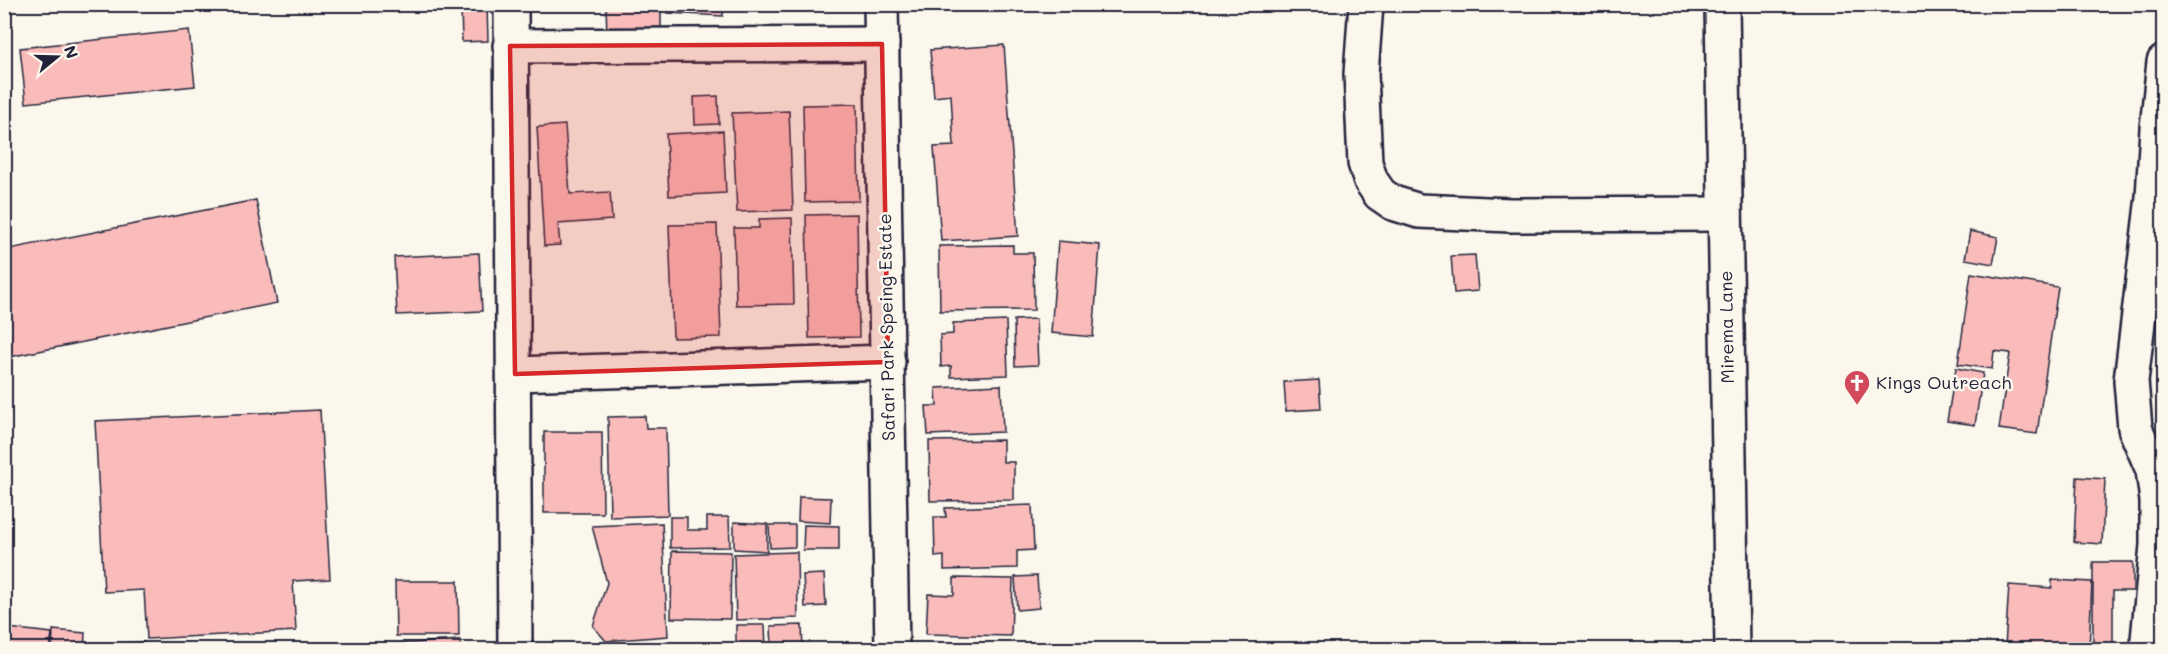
<svg xmlns="http://www.w3.org/2000/svg" width="2168" height="654" viewBox="0 0 2168 654" font-family="Mali,sans-serif">
  <style>
    .building { fill: #f9bcbb; stroke: #22223b; stroke-width: 1.5 }
    .lines { fill: none; stroke-linecap: round; stroke-linejoin: round }
    .minor-casing { stroke: #22223b; stroke-width: 38 }
    .minor { stroke: #fbf7ec; stroke-width: 33 }
    .marked { fill: #d62828; fill-opacity: 0.2; stroke: #d62828; stroke-width: 4.5; stroke-linejoin: round }
    .labels { text-anchor: middle; stroke-width: 5; stroke-linejoin: round; paint-order: stroke }
    .street-label { font-size: 18px; fill: #22223b; stroke: #fbf7ec }
    .poi-label { font-size: 18px; fill: #22223b; stroke: #fbf7ec; text-anchor: start }
  </style>
  <rect width="100%" height="100%" fill="#fbf7ec"/>
  <filter id="ink" filterUnits="userSpaceOnUse"><feTurbulence type="fractalNoise" baseFrequency=".0167" numOctaves="2"/><feDisplacementMap in="SourceGraphic" scale="12" xChannelSelector="R" yChannelSelector="G"/><feConvolveMatrix kernelMatrix="1 2 1 2 8 2 1 2 1" color-interpolation-filters="sRGB"/></filter>
  <g filter="url(#ink)">
    <g class="building">
      <path d="M606,4H661V38H607Z"/>
      <path d="M668,4H723V16L667,13Z"/>
      <path d="M757,4H789L788,11L757,10Z"/>
      <path d="M461,6H487L488,41L462,42Z"/>
      <path d="M189,30L195,86L26,103L20,48Z"/>
      <path d="M1004,45L1018,236L941,241L934,147L954,146L951,95L934,97L930,50Z"/>
      <path d="M718,96L719,124L695,125L694,97Z"/>
      <path d="M857,104L859,201L805,202L803,105Z"/>
      <path d="M789,111L793,210L737,212L732,113Z"/>
      <path d="M565,125L570,194L610,192L612,220L558,224L560,245L544,246L537,127Z"/>
      <path d="M723,131L726,193L669,196L666,134Z"/>
      <path d="M256,200L277,303L4,358V250Z"/>
      <path d="M857,214L859,337L809,338L806,215Z"/>
      <path d="M792,218L794,304L736,305L734,228H759V219Z"/>
      <path d="M717,224L721,337L673,338L669,225Z"/>
      <path d="M1970,231L1998,237L1993,264L1965,259Z"/>
      <path d="M1058,241L1100,245L1093,337L1051,333Z"/>
      <path d="M1013,245V253H1033L1034,310L940,311L939,246Z"/>
      <path d="M479,253L482,311L397,315L394,257Z"/>
      <path d="M1475,255L1478,291L1454,293L1451,256Z"/>
      <path d="M1971,273L2058,287L2037,434L1999,429L2010,353L1994,351L1992,369L1958,364Z"/>
      <path d="M1036,319L1038,365L1015,366L1014,320Z"/>
      <path d="M1006,321L1008,375L951,377V366L941,367L940,335L953,334V323Z"/>
      <path d="M2164,357V398H2160Z"/>
      <path d="M1956,368L1983,373L1975,425L1947,421Z"/>
      <path d="M1319,380L1321,409L1286,411L1284,382Z"/>
      <path d="M1001,385L1003,432L928,435L926,406H937L936,388Z"/>
      <path d="M320,410L330,579L293,581L296,631L147,639L144,590L104,592L95,421Z"/>
      <path d="M645,416L646,428H666L668,515L610,517L608,417Z"/>
      <path d="M544,432H602L603,513H544Z"/>
      <path d="M1003,440V462H1014V500L930,501L929,441Z"/>
      <path d="M2077,477L2105,479L2102,544L2074,542Z"/>
      <path d="M799,497L831,498L830,523L798,521Z"/>
      <path d="M1032,505L1034,550L1017,551V568L944,570V556L935,557L934,517H946L945,508Z"/>
      <path d="M670,517H687V530H707V517H729L730,547L670,548Z"/>
      <path d="M734,522L767,524V551L734,549Z"/>
      <path d="M662,523L668,636L606,641L593,626L607,583L592,526Z"/>
      <path d="M769,525H795V547L770,548Z"/>
      <path d="M804,525L839,526V550H803Z"/>
      <path d="M672,551L731,552L730,619L671,618Z"/>
      <path d="M797,552L798,618L736,620L734,554Z"/>
      <path d="M2093,562H2133V591H2113V647H2093Z"/>
      <path d="M824,574L826,606L805,607L803,575Z"/>
      <path d="M1037,576L1039,608L1017,610L1015,577Z"/>
      <path d="M954,578L1013,579L1011,636L926,634L928,594L954,595Z"/>
      <path d="M2052,580L2092,582L2089,650L2005,647L2009,585L2052,588Z"/>
      <path d="M395,581H458L459,636H396Z"/>
      <path d="M736,625H765L766,650H736Z"/>
      <path d="M802,625L803,650H772L771,626Z"/>
      <path d="M8,628L52,633L50,650H6Z"/>
      <path d="M53,630L85,633L84,650H52Z"/>
      <path d="M460,640L461,650H396L395,644Z"/>
      <path d="M144,642L145,650H91L90,645Z"/>
    </g>
    <g class="lines">
      <g class="minor-casing">
        <g id="minor">
          <path d="M511,4L515,650"/>
          <path d="M881,4L892,650"/>
          <path d="M1366,4L1361,74L1365,163L1371,181L1380,194L1393,203L1419,211L1510,215L1725,214"/>
          <path d="M1722,4L1732,650"/>
          <path d="M510,46L882,44"/>
          <path d="M515,374L888,362"/>
          <path d="M2147,650L2157,545V501L2153,470L2135,428L2131,381L2153,197L2157,128L2164,62"/>
        </g>
      </g>
      <use href="#minor" class="minor"/>
    </g>
  </g>
  <path class="marked" d="M882,44L888,362L515,374L510,46Z"/>
  <defs>
    <g id="church-pin" transform="scale(1.35)"><path d="M0 17L-7.5 6A9.5 9.5 0 1 1 7.5 6Z" fill="#d1495b" stroke="#fbf7ec"/><path d="M-1.2-6h2.4v3.5h3.3v2.4h-3.3V6h-2.4V-.1h-3.3v-2.4h3.3Z" fill="#fff"/></g>
  </defs>
  <g fill-rule="evenodd">
    <use href="#church-pin" x="1857" y="383"/>
  </g>
  <g class="labels">
    <g class="street-label">
      <text transform="translate(887 327) rotate(-91)" y="6">Safari Park Speing Estate</text>
      <text transform="translate(1727 327) rotate(-91)" y="6">Mirema Lane</text>
    </g>
    <g class="poi-label">
      <text x="1876" y="389">Kings Outreach</text>
    </g>
  </g>
  <rect width="2168" height="654" fill="none" stroke="#fbf7ec" stroke-width="24"/>
  <rect x="12" y="12" width="2144" height="630" fill="none" stroke="#22223b" stroke-width="2" filter="url(#ink)"/>
  <g transform="translate(57 57) rotate(71)" stroke="#fbf7ec" stroke-width="4.5" paint-order="stroke">
  <path d="M0-4.5L10 22L0 15L-10 22Z" fill="#22223b"/>
  <text y="-9" font-size="16" font-weight="bold" text-anchor="middle" fill="#22223b">N</text>
  </g>
</svg>
